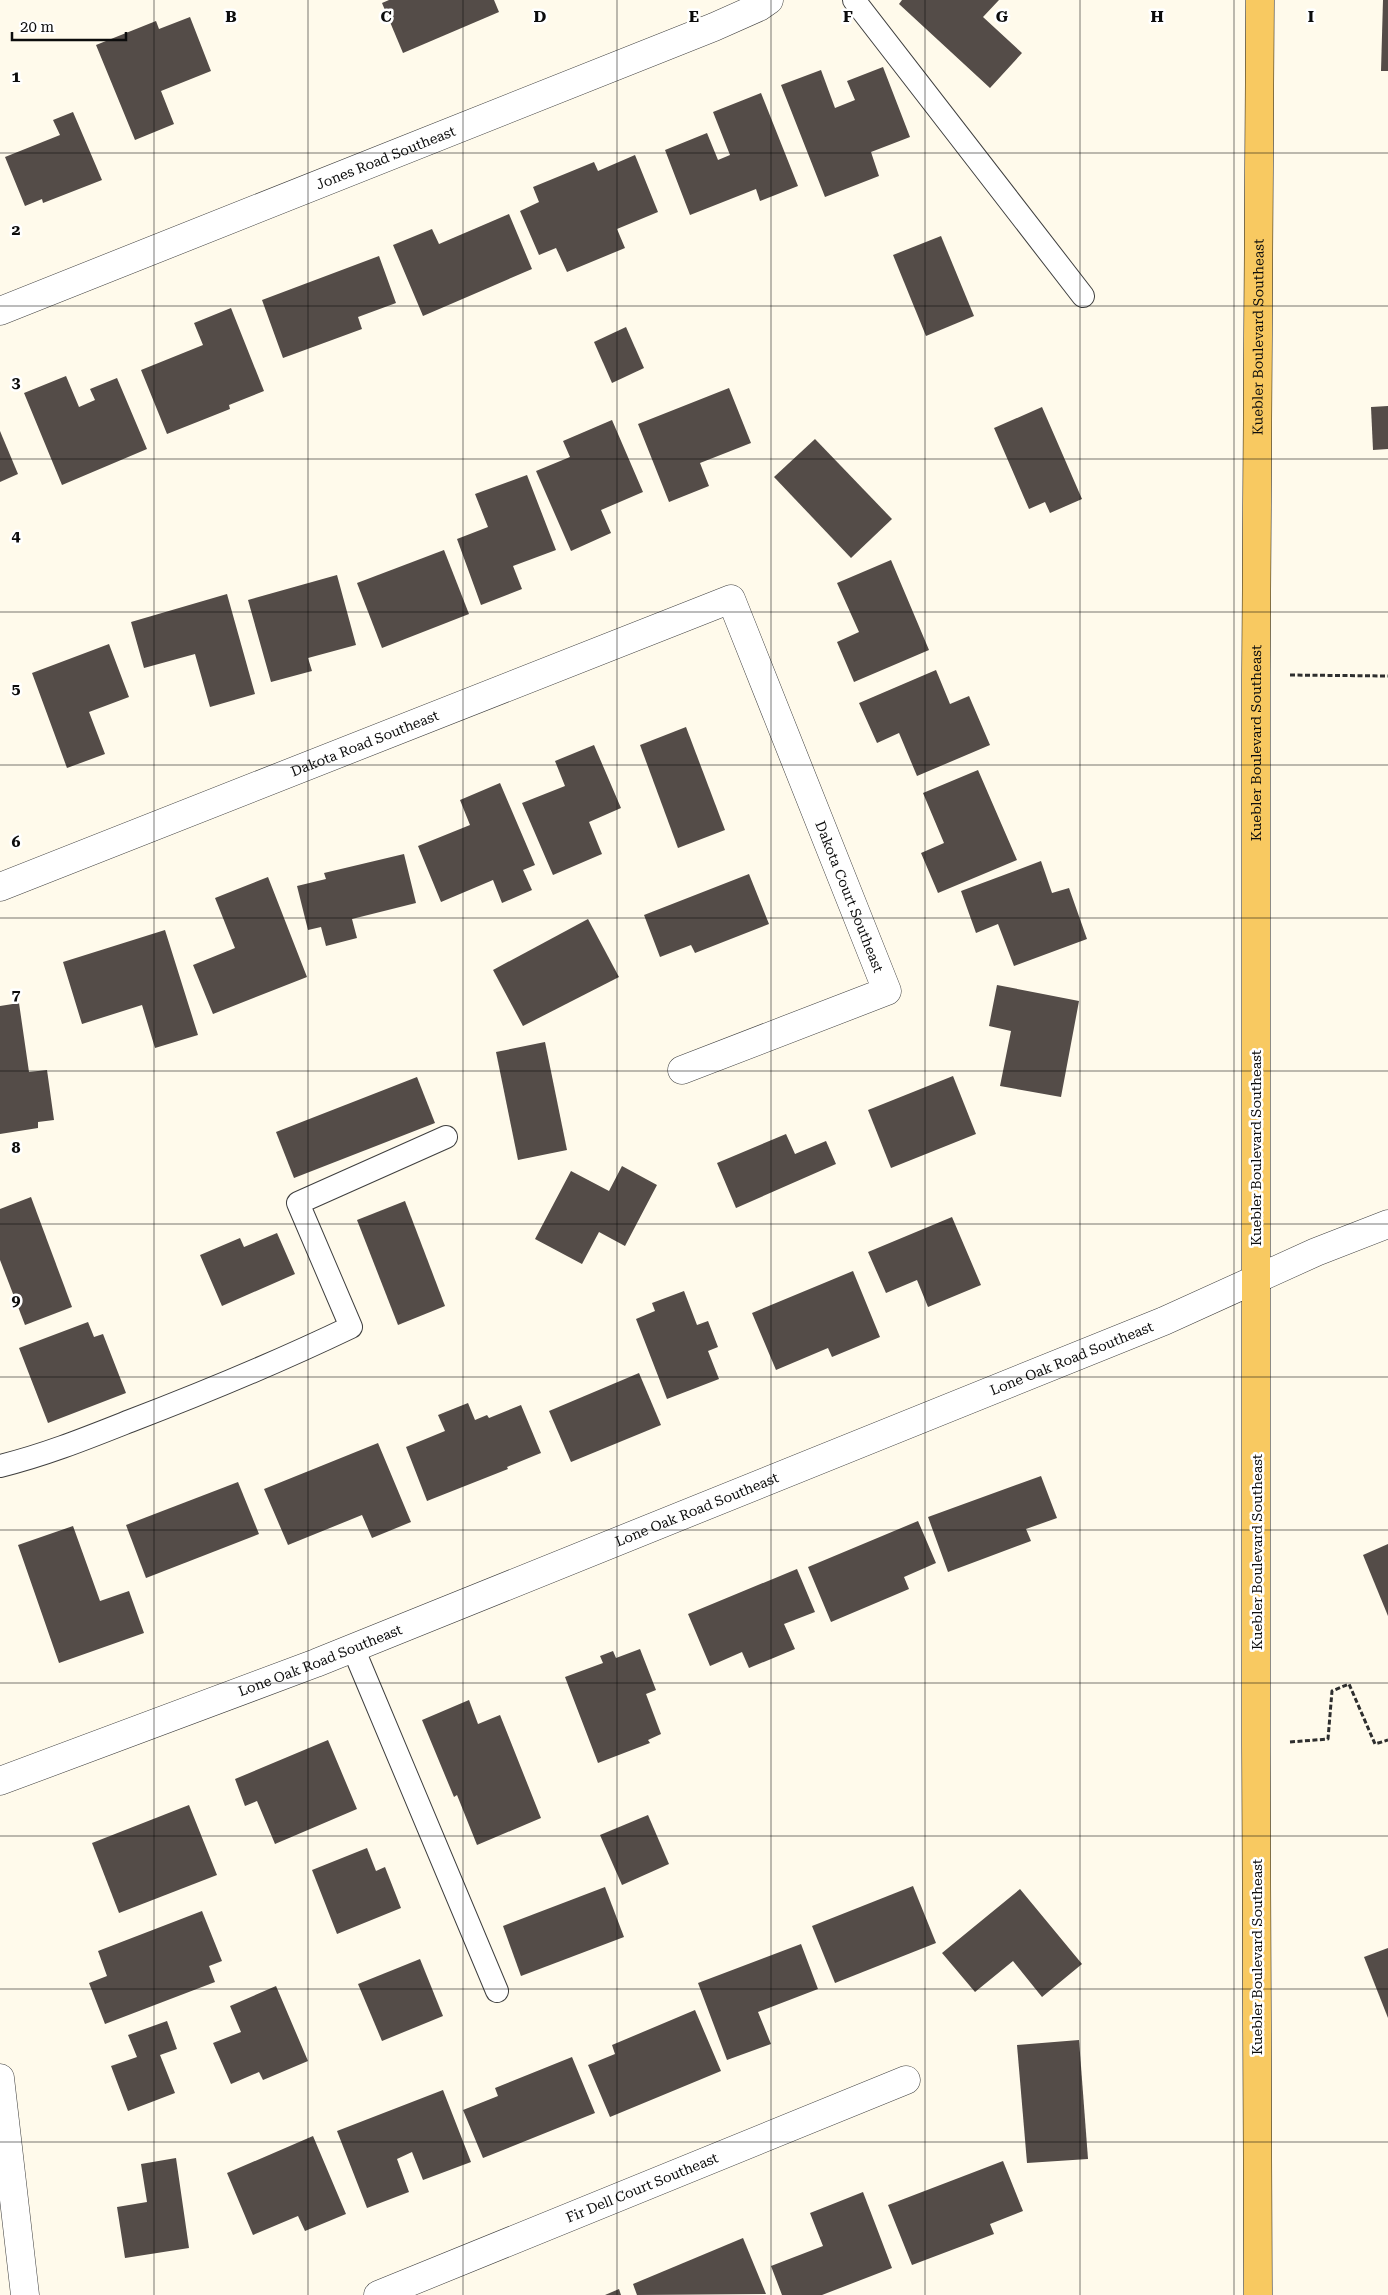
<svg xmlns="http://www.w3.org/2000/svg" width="1388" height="2295" viewBox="0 0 1388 2295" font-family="'Roboto Serif',serif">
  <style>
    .building { fill: #544c48 }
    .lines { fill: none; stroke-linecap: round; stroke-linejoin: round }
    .service-casing { stroke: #3f3f3f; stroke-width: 24 }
    .minor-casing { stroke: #3f3f3f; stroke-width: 29 }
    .tertiary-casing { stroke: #3f3f3f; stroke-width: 29 }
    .primary-casing { stroke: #1d1d1d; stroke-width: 29 }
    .path { stroke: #2e2e2e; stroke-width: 3; stroke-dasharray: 5 2.5; stroke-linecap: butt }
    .service { stroke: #fff; stroke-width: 22 }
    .minor { stroke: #fff; stroke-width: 28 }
    .tertiary { stroke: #fff; stroke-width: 28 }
    .primary { stroke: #f8c961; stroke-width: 28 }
    .grid { fill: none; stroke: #0c0c0c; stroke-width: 1; stroke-opacity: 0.55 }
    .labels { text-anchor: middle; stroke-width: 5; stroke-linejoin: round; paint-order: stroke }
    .street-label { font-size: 14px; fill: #0c0c0c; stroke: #fff }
    .grid-label { font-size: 16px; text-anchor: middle; font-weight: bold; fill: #0c0c0c; stroke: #fff; stroke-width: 5; stroke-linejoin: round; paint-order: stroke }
  </style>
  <rect width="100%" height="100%" fill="#fffaeb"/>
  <g class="building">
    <path d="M389,0H494L499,12L403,53L382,3Z"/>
    <path d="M902,0H999L983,17L1022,53L990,88L899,4Z"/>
    <path d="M1383,0H1388V71H1381Z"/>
    <path d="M190,17L211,71L161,91L174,124L135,140L96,45L156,21L159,29Z"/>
    <path d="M883,67L910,137L871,152L879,176L825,197L781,85L821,70L835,108L855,100L847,81Z"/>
    <path d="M761,93L798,186L760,201L756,189L690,215L665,150L707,133L718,160L730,155L713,112Z"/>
    <path d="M73,112L102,180L43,203L42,199L25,206L5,157L60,135L53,120Z"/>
    <path d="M635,155L658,212L617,229L625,248L567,272L556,248L539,255L520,211L539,202L533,187L594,162L598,171Z"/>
    <path d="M509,214L532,269L423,316L393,245L432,229L439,244Z"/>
    <path d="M941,236L974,316L926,336L893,255Z"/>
    <path d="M379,256L396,303L358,317L362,329L283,358L262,300Z"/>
    <path d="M231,308L264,391L229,405L230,409L167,434L141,370L203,345L194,323Z"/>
    <path d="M626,327L644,368L612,383L594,342Z"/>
    <path d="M66,376L79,407L95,400L90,389L117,378L147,449L62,485L24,393Z"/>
    <path d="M729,388L751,443L700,463L709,486L669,502L638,424Z"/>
    <path d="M1388,406V449L1373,450L1371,407Z"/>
    <path d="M1042,407L1082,499L1050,513L1045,502L1029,509L994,428Z"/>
    <path d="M612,420L643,492L601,510L611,533L571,551L536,471L570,457L563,441Z"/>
    <path d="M0,431L18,474L0,482Z"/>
    <path d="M815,439L892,519L851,558L774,477Z"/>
    <path d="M527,475L556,550L513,566L522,589L481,605L457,539L488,527L475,494Z"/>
    <path d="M444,550L469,614L382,648L357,583Z"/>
    <path d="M891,560L929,650L854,682L837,642L859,632L837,583Z"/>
    <path d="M337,575L356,645L308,658L312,671L271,682L248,600Z"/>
    <path d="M227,594L255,694L210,707L195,654L144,668L131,622Z"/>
    <path d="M109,644L129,697L89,712L105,754L67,768L32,673Z"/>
    <path d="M936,670L950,704L969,696L990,745L917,776L899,733L877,743L859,703Z"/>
    <path d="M686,727L725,830L678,848L640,745Z"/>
    <path d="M594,745L621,808L589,822L602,854L553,875L522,803L565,786L555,761Z"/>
    <path d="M978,770L1017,860L938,893L921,853L944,843L923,793Z"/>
    <path d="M500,783L535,865L523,870L532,890L502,903L493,880L441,902L418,846L470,825L460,800Z"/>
    <path d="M404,854L416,903L352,919L357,938L326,946L321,927L308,930L297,886L326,879L324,873Z"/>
    <path d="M1041,861L1052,893L1069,888L1087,939L1014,966L998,924L976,933L961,891Z"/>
    <path d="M749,874L769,924L695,953L691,945L660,957L644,915Z"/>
    <path d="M268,877L307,977L213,1014L193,965L235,948L215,898Z"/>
    <path d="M588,919L619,977L523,1026L493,970Z"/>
    <path d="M165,930L198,1035L155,1048L142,1005L82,1024L63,962Z"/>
    <path d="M997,985L1079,1001L1061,1097L1000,1086L1011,1031L989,1026Z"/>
    <path d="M19,1003L29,1072L47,1070L54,1120L38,1122V1128L0,1134V1006Z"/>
    <path d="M545,1042L567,1150L518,1160L496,1052Z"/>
    <path d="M953,1076L976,1134L891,1168L868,1110Z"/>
    <path d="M417,1077L435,1123L294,1178L276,1132Z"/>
    <path d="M786,1134L795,1154L826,1141L836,1164L736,1208L717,1163Z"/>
    <path d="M622,1166L657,1185L625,1246L599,1232L582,1264L535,1239L571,1171L609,1191Z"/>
    <path d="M31,1197L72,1307L25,1325L0,1260V1209Z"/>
    <path d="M405,1201L445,1306L398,1325L357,1220Z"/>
    <path d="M952,1217L981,1285L928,1307L917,1280L886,1293L868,1252Z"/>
    <path d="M277,1233L295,1274L222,1306L200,1255L240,1238L244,1247Z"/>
    <path d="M853,1271L880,1337L832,1357L828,1348L776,1370L752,1313Z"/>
    <path d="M684,1291L697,1325L708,1321L718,1347L708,1351L719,1379L667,1399L636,1319L655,1311L652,1303Z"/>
    <path d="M88,1322L94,1337L103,1334L126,1393L48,1423L19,1348Z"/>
    <path d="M639,1373L661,1425L571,1462L549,1411Z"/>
    <path d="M468,1403L475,1420L487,1415L489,1418L521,1405L541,1453L507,1467L508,1469L427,1501L406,1447L445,1431L438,1415Z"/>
    <path d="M378,1443L411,1522L372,1538L362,1515L288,1545L264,1489Z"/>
    <path d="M1041,1476L1057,1518L1026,1529L1031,1541L948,1572L928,1517Z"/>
    <path d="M238,1482L259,1534L146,1578L126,1525Z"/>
    <path d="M918,1521L936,1563L904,1577L909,1589L831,1622L808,1567Z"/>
    <path d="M73,1526L100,1601L129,1591L144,1633L59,1663L18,1545Z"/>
    <path d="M1388,1544V1616L1363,1555Z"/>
    <path d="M797,1569L815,1612L784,1624L795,1649L749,1668L742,1652L710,1666L688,1614Z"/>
    <path d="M640,1649L656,1690L646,1694L661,1734L648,1740L650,1743L598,1763L565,1677L603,1663L600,1656L613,1651L616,1658Z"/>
    <path d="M469,1700L478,1724L500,1715L541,1818L477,1845L457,1795L454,1797L422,1720Z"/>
    <path d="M328,1740L357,1809L275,1844L257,1801L245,1806L235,1779Z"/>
    <path d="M189,1805L217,1875L119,1913L92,1843Z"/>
    <path d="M648,1815L669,1864L622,1885L600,1835Z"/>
    <path d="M367,1848L376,1871L385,1867L401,1908L337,1934L312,1870Z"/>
    <path d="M913,1886L936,1943L835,1983L812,1926Z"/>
    <path d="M605,1887L624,1937L521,1976L503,1926Z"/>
    <path d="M1020,1889L1082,1964L1042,1997L1013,1961L975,1992L942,1953Z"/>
    <path d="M202,1911L222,1961L209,1966L215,1982L105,2024L89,1983L107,1976L98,1951Z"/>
    <path d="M801,1944L818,1989L758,2012L771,2044L727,2060L698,1983Z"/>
    <path d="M1388,1948V2018L1364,1957Z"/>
    <path d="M420,1959L443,2016L382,2041L358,1984Z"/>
    <path d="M276,1986L308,2061L263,2080L259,2072L231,2084L213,2043L241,2032L230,2006Z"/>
    <path d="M695,2010L721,2071L610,2117L588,2065L615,2054L612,2045Z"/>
    <path d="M167,2021L177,2049L160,2055L175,2093L128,2111L111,2066L137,2057L128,2035Z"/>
    <path d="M1079,2040L1088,2159L1027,2163L1017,2045Z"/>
    <path d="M572,2057L595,2113L483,2158L463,2110L498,2096L495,2088Z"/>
    <path d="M443,2090L471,2162L423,2180L412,2152L397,2159L409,2192L367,2208L337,2131Z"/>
    <path d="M313,2136L346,2214L305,2231L298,2216L253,2235L227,2173Z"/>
    <path d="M176,2158L189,2248L125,2258L117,2207L147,2202L141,2164Z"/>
    <path d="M1003,2161L1023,2211L990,2224L994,2234L912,2265L888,2205Z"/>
    <path d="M863,2192L892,2268L822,2295H782L771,2266L823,2246L810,2213Z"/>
    <path d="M743,2238L766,2294L637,2295L633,2284Z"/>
    <path d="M619,2289L621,2295H605Z"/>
  </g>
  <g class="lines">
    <g class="service-casing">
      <g id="service">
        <path d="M854,0L1083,296"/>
        <path d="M0,1466C45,1455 87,1438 130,1421C206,1392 278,1362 351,1327L298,1203L446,1137"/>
        <path d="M353,1648L497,1991"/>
      </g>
    </g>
    <g class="minor-casing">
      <g id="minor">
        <path id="s1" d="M0,311L714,27L759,7L769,0"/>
        <path id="s2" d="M0,887L731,599L887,991L682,1070"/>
        <path id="s3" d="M378,2295L906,2080"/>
      </g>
    </g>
    <g class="tertiary-casing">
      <g id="tertiary">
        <path id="s4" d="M0,1781L316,1663L1164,1321L1316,1252L1388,1224"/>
        <path d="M0,2078L25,2295"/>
      </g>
    </g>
    <g class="primary-casing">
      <g id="primary">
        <path id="s5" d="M1258,2295L1256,1745V674L1260,0"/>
      </g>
    </g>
    <g class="path">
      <path d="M1290,675L1388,676"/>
      <path d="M1290,1742L1328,1739L1332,1691L1349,1684L1375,1744L1388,1740"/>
    </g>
    <use href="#service" class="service"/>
    <use href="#minor" class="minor"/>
    <use href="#tertiary" class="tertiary"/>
    <use href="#primary" class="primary"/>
  </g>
  <path class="grid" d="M154,0V2295M308,0V2295M463,0V2295M617,0V2295M771,0V2295M925,0V2295M1080,0V2295M1234,0V2295M0,153H1388M0,306H1388M0,459H1388M0,612H1388M0,765H1388M0,918H1388M0,1071H1388M0,1224H1388M0,1377H1388M0,1530H1388M0,1683H1388M0,1836H1388M0,1989H1388M0,2142H1388"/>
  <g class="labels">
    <g class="street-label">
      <text dy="5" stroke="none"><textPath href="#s1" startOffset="415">Jones Road Southeast</textPath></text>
      <text dy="5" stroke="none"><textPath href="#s5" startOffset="1958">Kuebler Boulevard Southeast</textPath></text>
      <text dy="5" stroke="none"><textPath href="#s2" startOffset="392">Dakota Road Southeast</textPath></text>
      <text dy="5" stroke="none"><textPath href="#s5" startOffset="1552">Kuebler Boulevard Southeast</textPath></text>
      <text dy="5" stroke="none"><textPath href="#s2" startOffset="1106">Dakota Court Southeast</textPath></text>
      <text transform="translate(1256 1148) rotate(-90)" y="5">Kuebler Boulevard Southeast</text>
      <text dy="5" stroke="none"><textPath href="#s4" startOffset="1152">Lone Oak Road Southeast</textPath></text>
      <text dy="5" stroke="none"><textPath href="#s4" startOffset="748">Lone Oak Road Southeast</textPath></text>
      <text transform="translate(1257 1552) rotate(-90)" y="5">Kuebler Boulevard Southeast</text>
      <text dy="5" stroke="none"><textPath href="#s4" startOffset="342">Lone Oak Road Southeast</textPath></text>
      <text transform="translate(1257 1957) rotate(-90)" y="5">Kuebler Boulevard Southeast</text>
      <text dy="5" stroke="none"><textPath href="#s3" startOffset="285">Fir Dell Court Southeast</textPath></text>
    </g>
  </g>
  <g class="grid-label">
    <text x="231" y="22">B</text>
    <text x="386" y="22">C</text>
    <text x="540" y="22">D</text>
    <text x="694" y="22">E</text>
    <text x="848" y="22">F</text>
    <text x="1002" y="22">G</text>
    <text x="1157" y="22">H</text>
    <text x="1311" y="22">I</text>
    <text x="16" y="82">1</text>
    <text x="16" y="235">2</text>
    <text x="16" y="388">3</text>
    <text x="16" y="541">4</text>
    <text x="16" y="694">5</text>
    <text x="16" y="847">6</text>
    <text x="16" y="1000">7</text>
    <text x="16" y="1153">8</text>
    <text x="16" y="1306">9</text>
  </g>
  <path d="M12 32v8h114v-8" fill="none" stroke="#0c0c0c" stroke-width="2.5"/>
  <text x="20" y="32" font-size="15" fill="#0c0c0c" stroke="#ffffff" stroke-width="4" paint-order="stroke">20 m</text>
</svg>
